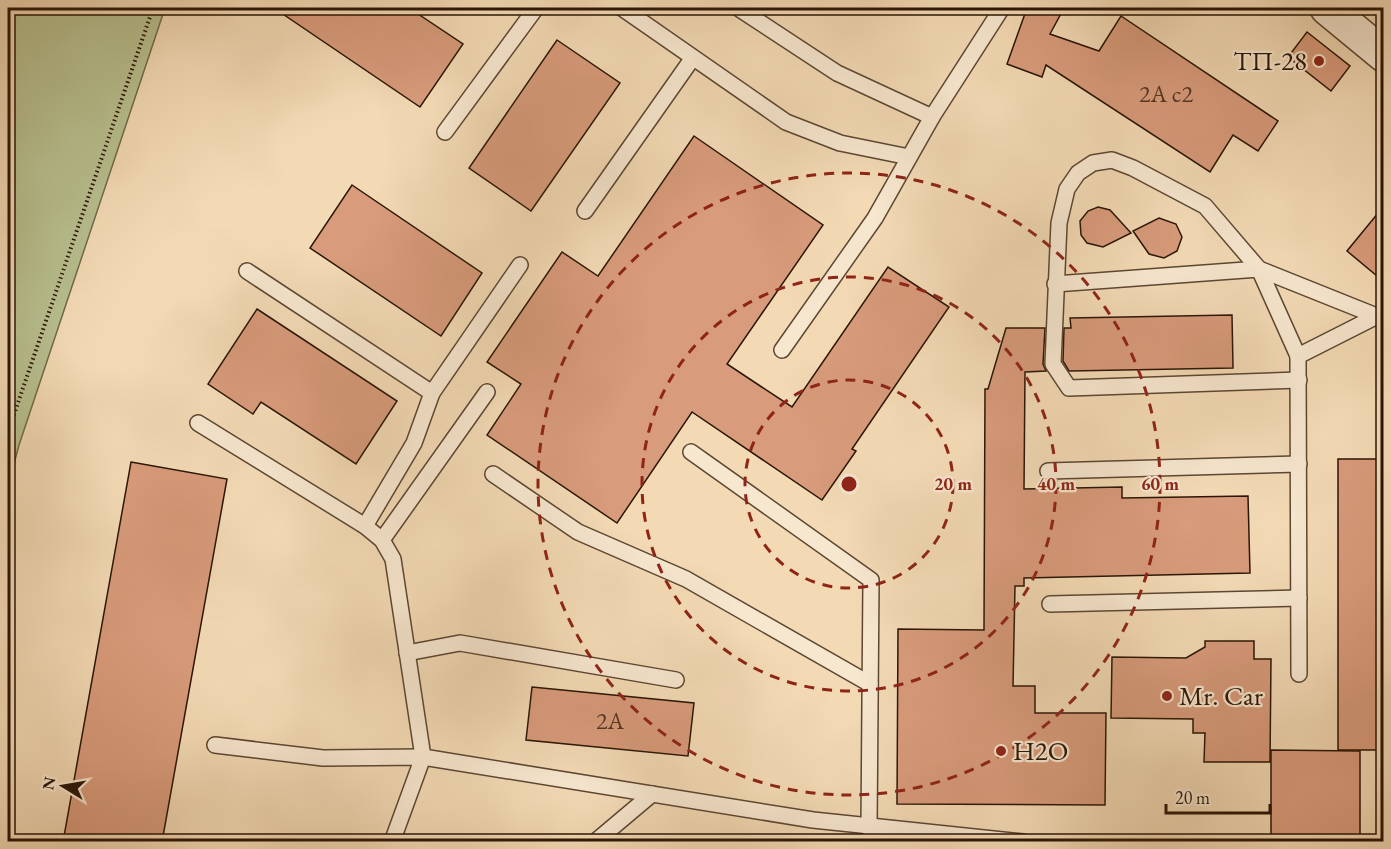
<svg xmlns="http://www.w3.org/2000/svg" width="1391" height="849" viewBox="0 0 1391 849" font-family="'EB Garamond',serif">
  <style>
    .green { fill: #b8c090; stroke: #716a4b; stroke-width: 1.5 }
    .building { fill: #d89b7b; stroke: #2a1506; stroke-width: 1.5 }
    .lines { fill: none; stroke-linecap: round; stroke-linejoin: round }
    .service-casing { stroke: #5c4632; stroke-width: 18 }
    .tertiary-casing { stroke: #5c4632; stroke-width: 36 }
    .path { stroke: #2a1506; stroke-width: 4; stroke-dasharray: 1.5 3; stroke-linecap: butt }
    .service { stroke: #f7e7cf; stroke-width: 15 }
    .tertiary { stroke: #f7e7cf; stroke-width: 33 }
    .ring { fill: none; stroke: #8f2418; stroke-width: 3; stroke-dasharray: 10 8 }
    .poi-dot { fill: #8f2418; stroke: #f7e7cf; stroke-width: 2 }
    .labels { text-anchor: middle; stroke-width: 4.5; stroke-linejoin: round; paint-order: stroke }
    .number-label { font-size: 24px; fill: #563623 }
    .poi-label { font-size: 27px; fill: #2a1506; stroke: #f7e7cf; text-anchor: start }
    .centre { fill: #8f2418; stroke: #f7e7cf; stroke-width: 3 }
    .ring-label { font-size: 18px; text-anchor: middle; font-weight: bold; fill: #8f2418; stroke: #f7e7cf; stroke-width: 4.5; stroke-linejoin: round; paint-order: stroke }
  </style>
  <rect width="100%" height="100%" fill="#f3dab5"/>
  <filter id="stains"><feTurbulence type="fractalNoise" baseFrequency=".00333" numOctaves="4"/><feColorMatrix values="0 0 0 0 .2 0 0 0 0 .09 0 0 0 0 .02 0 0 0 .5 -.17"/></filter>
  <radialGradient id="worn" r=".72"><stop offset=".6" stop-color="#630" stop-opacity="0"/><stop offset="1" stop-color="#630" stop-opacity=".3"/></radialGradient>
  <path class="green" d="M8,8H165L19,445L8,487Z"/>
  <g class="building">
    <path d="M274,8H409L463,44L420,107Z"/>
    <path d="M1027,8H1064L1050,34L1099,51L1121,16L1278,121L1258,151L1233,135L1210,172L1046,65L1042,77L1007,64Z"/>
    <path d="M1307,32L1350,66L1331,91L1288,57Z"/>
    <path d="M557,40L620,83L531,211L469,168Z"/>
    <path d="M694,136L823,225L727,364L792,407L888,267L949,307L852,449L856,451L822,500L692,412L617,523L487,435L521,384L487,362L562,252L598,276Z"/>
    <path d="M352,185L482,273L441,336L310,248Z"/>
    <path d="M1098,207L1110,210L1131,233L1103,247L1087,243L1081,235L1080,221L1088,211Z"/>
    <path d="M1383,207V281L1347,251Z"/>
    <path d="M1159,218L1176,224L1182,237L1177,251L1164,258L1149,254L1133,231Z"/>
    <path d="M257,309L397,401L356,464L261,402L253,414L208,384Z"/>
    <path d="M1232,315L1233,368L1069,371L1063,361L1064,328H1071L1070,318Z"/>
    <path d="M1006,328H1045L1043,364L1046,371L1025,372L1024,489L1122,487V498L1248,496L1250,573L1024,578V586H1015L1013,686H1035V713H1106L1105,805L897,804L898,629L984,630L985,389H988Z"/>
    <rect x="1338" y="459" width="45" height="291"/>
    <path d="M131,462L227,479L162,842H63Z"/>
    <path d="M1205,641H1254V659H1271L1270,762H1204L1205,733H1193V719L1111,718L1112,657L1186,658L1205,647Z"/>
    <path d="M532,687L694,703L688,756L526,740Z"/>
    <path d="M1271,750L1360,751V842H1271Z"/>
  </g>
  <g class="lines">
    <g class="service-casing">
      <g id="service">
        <path d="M622,8L786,122L840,143L909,157"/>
        <path d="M738,8L837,73L932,117L1002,8"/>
        <path d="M445,132L536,8"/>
        <path d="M585,211L692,59"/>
        <path d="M247,271L432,393"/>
        <path d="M1055,284L1259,269L1298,356"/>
        <path d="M782,350L875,218L932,117"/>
        <path d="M1299,380L1069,388L1053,364L1059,223L1067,189L1078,173L1093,163L1112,160L1133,168L1205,206L1259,269L1374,315"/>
        <path d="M198,423L365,526L382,540L393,559L423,757L813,820L1023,842"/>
        <path d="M691,452L871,580L869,828"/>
        <path d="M1048,471L1299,464"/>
        <path d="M493,474L578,532L686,579L870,684"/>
        <path d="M365,526L414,443L432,393L520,265"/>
        <path d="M382,540L487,392"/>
        <path d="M1050,604L1299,598"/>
        <path d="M407,653L460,643L676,680"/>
        <path d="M1299,674L1298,356L1381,314"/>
        <path d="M215,745L323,758L423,757L392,842"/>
        <path d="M595,842L652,794"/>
      </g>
    </g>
    <g class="tertiary-casing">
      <path id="tertiary" d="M1327,8L1384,55"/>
    </g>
    <path class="path" d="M8,432L153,8"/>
    <use href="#service" class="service"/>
    <use href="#tertiary" class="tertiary"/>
  </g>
  <g class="ring">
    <circle cx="849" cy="484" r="104"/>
    <circle cx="849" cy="484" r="207"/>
    <circle cx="849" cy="484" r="311"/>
  </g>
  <g class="poi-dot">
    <circle cx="1319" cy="61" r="6"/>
    <circle cx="1167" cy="696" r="6"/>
    <circle cx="1001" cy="751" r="6"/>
  </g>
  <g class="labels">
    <g class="number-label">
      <text x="1166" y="102">2А с2</text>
      <text x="610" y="729">2А</text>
    </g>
    <g class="poi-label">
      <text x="1307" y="70" text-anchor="end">ТП-28</text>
      <text x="1179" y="705">Mr. Car</text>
      <text x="1013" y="760">Н2О</text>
    </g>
  </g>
  <circle cx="849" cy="484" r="9" class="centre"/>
  <g class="ring-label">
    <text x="953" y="490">20 m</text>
    <text x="1056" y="490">40 m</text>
    <text x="1160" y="490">60 m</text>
  </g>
  <rect width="1391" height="849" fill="none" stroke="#f3dab5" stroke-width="30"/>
  <rect x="9" y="9" width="1373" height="831" fill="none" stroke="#2a1506" stroke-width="3"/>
  <rect x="15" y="15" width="1361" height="819" fill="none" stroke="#2a1506" stroke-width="1.5"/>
  <g transform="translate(63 786) rotate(281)" stroke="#f7e7cf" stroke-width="4.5" paint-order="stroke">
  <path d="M0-4.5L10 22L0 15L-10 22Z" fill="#2a1506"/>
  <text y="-9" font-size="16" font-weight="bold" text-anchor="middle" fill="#2a1506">N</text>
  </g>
  <path d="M1166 804v9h104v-9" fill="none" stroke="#2a1506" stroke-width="3"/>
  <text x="1175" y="804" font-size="18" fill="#2a1506" stroke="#f7e7cf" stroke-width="4.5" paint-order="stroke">20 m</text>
  <rect width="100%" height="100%" filter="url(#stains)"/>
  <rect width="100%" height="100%" fill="url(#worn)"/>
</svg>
